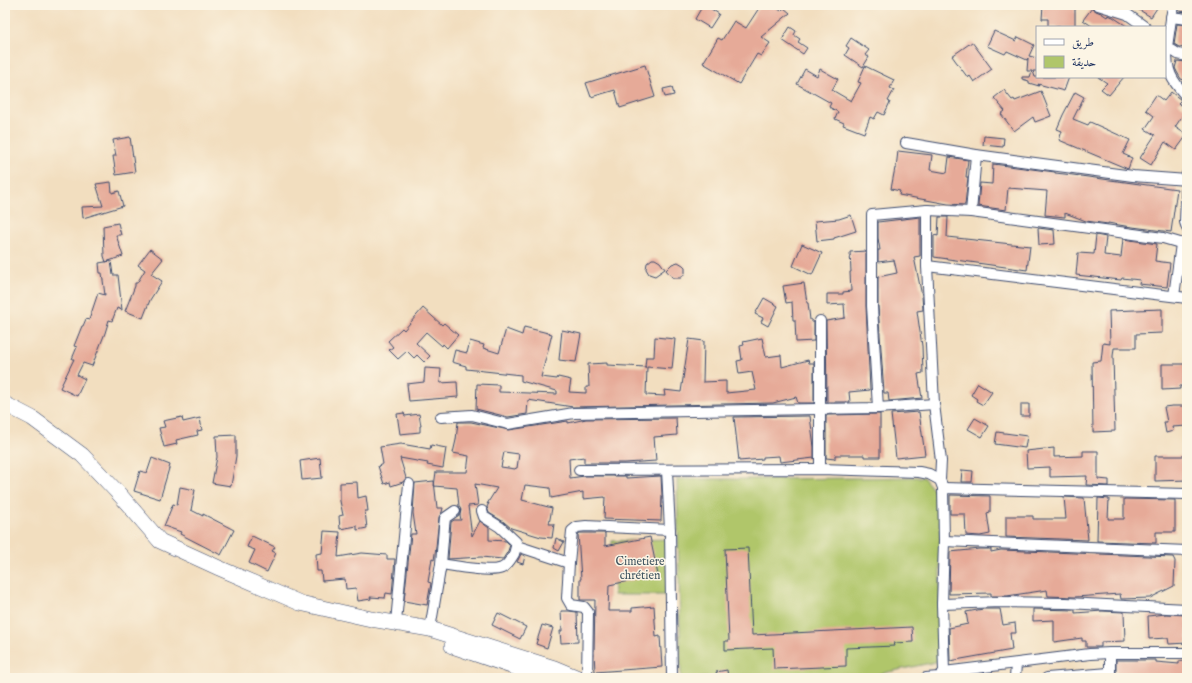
<svg xmlns="http://www.w3.org/2000/svg" width="1192" height="683" viewBox="0 0 1192 683" font-family="'IM FELL English',Amiri,serif">
  <style>
    .green { fill: #b0c66a; stroke: #667a64 }
    .building { fill: #e6aa98; fill-rule: evenodd }
    .lines { fill: none; stroke-linecap: round; stroke-linejoin: round }
    .street-casing { stroke: #3b496d; stroke-width: 12 }
    .secondary-casing { stroke: #3b496d; stroke-width: 16 }
    .street { stroke: #fff; stroke-width: 10 }
    .secondary { stroke: #fff; stroke-width: 15 }
    .labels { text-anchor: middle; stroke-width: 3; stroke-linejoin: round; paint-order: stroke }
    .park-label { font-size: 12px; fill: #405561; stroke: #fcf5e5 }
  </style>
  <rect width="100%" height="100%" fill="#fcf5e5"/>
  <filter id="ink" filterUnits="userSpaceOnUse"><feTurbulence type="fractalNoise" baseFrequency=".025" numOctaves="2"/><feDisplacementMap in="SourceGraphic" scale="8" xChannelSelector="R" yChannelSelector="G"/><feConvolveMatrix kernelMatrix="1 2 1 2 8 2 1 2 1" color-interpolation-filters="sRGB"/></filter>
  <filter id="wash" filterUnits="userSpaceOnUse"><feTurbulence type="fractalNoise" baseFrequency=".012" numOctaves="4" result="noise"/><feDisplacementMap in="SourceGraphic" scale="16" xChannelSelector="R" yChannelSelector="G"/><feGaussianBlur stdDeviation="0.9" result="paint"/><feColorMatrix in="noise" values="0 0 0 0 0 0 0 0 0 0 0 0 0 0 0 0 0 1.4 0 .05"/><feComposite in="paint" operator="in"/></filter>
  <g filter="url(#wash)">
    <rect width="100%" height="100%" fill="#f2debf"/>
    <g class="green">
      <path d="M923,477L940,498V661L865,677L681,678L677,479H779Z"/>
      <path d="M667,539L668,595H614L612,541Z"/>
    </g>
    <g id="blocks">
      <g class="building">
        <path d="M703,5H705L719,14L710,28L695,19Z"/>
        <path d="M761,5H773L781,11L784,8L790,13L761,37L770,43L761,56L757,54L739,84L703,63L718,38L722,40L734,21L746,28Z"/>
        <path d="M1043,5H1075V27H1048V19H1042Z"/>
        <path d="M1131,5H1159L1151,17Z"/>
        <path d="M1179,5H1187V12L1179,11Z"/>
        <path d="M1092,8L1096,11L1101,13L1107,17L1108,15L1113,17L1128,27H1093L1083,20Z"/>
        <path d="M1177,24L1187,25V48L1179,47L1174,44Z"/>
        <path d="M790,27L796,31L794,35L800,39L798,42L807,48L803,54L782,40Z"/>
        <path d="M994,31L1016,41L1018,37L1034,45L1029,56L1037,58V71H1033L1035,77H1069L1064,91L1038,84L1039,86L1029,83V81L1022,79V77H1030L1032,71H1027L1028,58L1027,60L1007,51L1005,54L987,46Z"/>
        <path d="M851,38L869,50L865,55L869,57L863,67L845,55L849,48L846,46Z"/>
        <path d="M972,42L992,69L974,82L970,76L968,78L952,56Z"/>
        <path d="M1177,61L1187,62V81L1181,79L1177,72L1175,68Z"/>
        <path d="M645,65L655,97L620,108L615,90L591,97L586,83Z"/>
        <path d="M865,66L894,80L890,88L894,90L888,101L890,102L884,115L878,112L874,119L870,117L864,133L843,125L844,123L835,119L838,112L829,107L831,103L797,84L805,69L817,76L820,69L838,79L832,90L851,101L861,83L858,82Z"/>
        <path d="M1098,77H1124L1109,95L1101,89L1107,83Z"/>
        <path d="M672,87L674,95L665,97L663,89Z"/>
        <path d="M1004,90L1012,100L1014,99L1015,101L1041,91L1051,116L1035,122L1033,117L1014,131L1001,114L1005,111L994,98Z"/>
        <path d="M1075,92L1084,97L1073,119L1088,125L1090,122L1130,140L1123,154L1132,158L1128,169L1059,140L1062,131L1057,129L1063,115Z"/>
        <path d="M1171,92L1181,100L1178,103L1187,109L1175,127L1187,135L1176,150L1165,142L1151,165L1140,158L1155,135L1145,129L1154,116L1146,110L1156,95L1164,101Z"/>
        <path d="M984,136L1004,138L1003,147L983,145Z"/>
        <path d="M130,137L135,172L116,175L113,156H116L113,140Z"/>
        <path d="M898,151L932,155L930,170L947,173L949,157L968,160L966,177H968L965,205L948,204L899,195L900,191L891,189L895,168H896Z"/>
        <path d="M993,164L1055,172V173L1073,175L1177,189L1171,232L1125,226L1108,223V224L1086,221L1065,213V217L1045,215L1047,191L1008,188L1006,210L978,206L980,183L992,184Z"/>
        <path d="M111,182L112,193L119,191L123,206L83,218L82,207L103,206L96,184Z"/>
        <path d="M851,215L856,231L834,238V239L817,241L815,221L839,219Z"/>
        <path d="M920,217V256L914,257L922,296L923,310L917,311L922,346L923,373L918,374L922,398L889,401L888,393H884L878,306V277L897,273L894,260L878,262V250H880L878,238V222Z"/>
        <path d="M939,217H948L947,237L1030,246L1027,270L934,257V235L938,236Z"/>
        <path d="M118,223L121,235H116L123,256L106,262L104,256L103,226Z"/>
        <path d="M1038,228L1054,230L1055,244L1039,245Z"/>
        <path d="M1096,235L1106,237L1104,255L1121,257L1123,239L1157,244L1155,261L1170,263L1167,287L1139,284L1140,280L1122,278L1121,280L1076,275L1078,253L1094,254Z"/>
        <path d="M802,244L822,253L812,275L793,266Z"/>
        <path d="M150,249L163,259L151,274L162,281L150,300L143,318L125,311L135,286V283H137L145,270L138,265Z"/>
        <path d="M866,251V306L870,390L849,392L850,402H827L826,321L845,318L844,304L827,305V294H843V292L851,291L850,272H851L850,252Z"/>
        <path d="M652,259H655L660,262L665,269L655,276L649,274L646,269L647,263Z"/>
        <path d="M111,261L113,275H118L122,310L117,308L112,321L109,320L105,333L92,366L83,363L77,375L85,379L77,396L60,388L74,359H72L77,347L74,346L82,326H83L86,319L89,320L98,293L105,295L102,273H100L99,263Z"/>
        <path d="M678,262L683,265L685,267V273L681,278H675L672,277L666,270L672,264Z"/>
        <path d="M804,283L807,303H808L810,320H812V322H814V341L796,342L795,320H793L792,302L786,303L783,286Z"/>
        <path d="M764,298L778,306L768,326L761,322L763,318L755,314Z"/>
        <path d="M423,308L442,325L444,323L458,335L447,348L443,344L442,346L426,332L416,343L430,356L424,362L417,355L414,358L407,351L398,359L389,350L393,347L388,341L402,328L404,330Z"/>
        <path d="M1162,309V333L1136,334V348H1114L1113,356L1115,431L1093,432L1092,362L1101,361L1103,343L1110,344L1109,311Z"/>
        <path d="M524,327L552,334L541,377L557,379L558,377L571,380L569,392L586,393V387H589L588,364L607,363V365L646,367H645L646,357H654L655,337L675,339L672,369L647,367L646,395L665,396L664,390L681,392L689,339L704,341L703,382L726,381V393L756,390L752,372L739,374L737,361L742,360L740,346L744,345L743,342L762,338L766,357L781,355L782,367L808,360L809,363H814V403H798L796,397L773,403L573,407L528,400L527,414L508,417L476,409L477,384L499,385V392L557,394V391L521,381V375L466,369V366L452,362L455,350L467,353L470,341L484,345L483,348L499,353L506,329L522,335Z"/>
        <path d="M562,330L581,334L576,362L559,360Z"/>
        <path d="M1162,364H1187V386H1180V389L1162,390Z"/>
        <path d="M425,368L441,369L440,383L457,382L458,397L409,401L407,384L424,382Z"/>
        <path d="M978,383L992,392L983,405L976,401L977,399L971,395Z"/>
        <rect x="1021" y="404" width="8" height="12"/>
        <path d="M1172,406H1187V426L1172,427L1173,431L1166,433L1164,422H1167L1164,407Z"/>
        <path d="M919,412L925,455L896,458L891,414Z"/>
        <path d="M404,413L405,416L419,414L421,426H420V432L400,434L397,414Z"/>
        <path d="M880,414V457H864V455H835V459L826,458V416L828,415Z"/>
        <path d="M810,416L814,447V458L780,462L779,456L763,457V459L739,461L734,417Z"/>
        <path d="M182,417L183,422L200,418L202,430L197,431L198,435L176,440L177,444L164,447L159,428L165,427L163,421Z"/>
        <path d="M676,418L677,435L654,437L656,461L625,463H584V457L569,459L570,478L585,476H626V478L661,476L662,495L661,521L604,519L605,497L583,499V492L551,498L550,488L525,485L522,500L552,508L549,524H554L552,538L541,537L511,528L504,522L489,513L487,507L489,503L487,504L497,488L475,484L478,505L468,506L472,536L480,521L489,528V540L506,541L510,545L508,551L503,559L481,557L448,559L451,522L454,520H461L460,515L461,510L459,506L457,488L434,486L436,472H467L469,456L453,453L456,440L458,422H471L509,430L568,421V423L586,419ZM504,452L519,454L517,468H516L515,469L501,467Z"/>
        <path d="M975,418L989,426L982,437L968,429Z"/>
        <path d="M997,432L1027,436L1025,448L995,444Z"/>
        <path d="M236,435V456L231,486L212,483L217,457L216,436Z"/>
        <path d="M401,444L430,449L431,445L446,448L443,468L427,465L428,463L400,458L406,478L403,482L391,486L390,482L384,484L378,466L383,464L380,447Z"/>
        <path d="M1054,448V457L1083,456V451H1098V479L1109,480V486L1086,485L1087,476L1050,477V467L1027,468L1026,451Z"/>
        <path d="M1155,456H1187V480L1155,481Z"/>
        <path d="M152,458L170,465L160,499L134,491L140,471L147,473Z"/>
        <path d="M320,458L322,478L302,480L300,461Z"/>
        <path d="M962,470L973,471L972,482H961Z"/>
        <path d="M434,481L437,508H443L442,512L439,517L436,547L434,560L432,559L428,582L431,583L427,605L404,601L411,534H416L413,513L415,483Z"/>
        <path d="M357,482L358,498L366,496L368,511H365L367,528L357,530V526L340,529L339,516L343,515L340,501V483Z"/>
        <path d="M180,487L195,490L191,510L203,516V514L234,530L221,555L180,534L181,532L164,526L173,504L177,505Z"/>
        <path d="M950,495L990,496V512L987,513L990,534L980,536L966,535L965,514H950Z"/>
        <path d="M1064,497L1084,498L1088,540L1006,537V516H1033V519H1066Z"/>
        <path d="M1098,498L1109,499L1108,519H1124V499L1175,500V532H1156V543L1097,541Z"/>
        <path d="M324,531L340,532L338,557L362,553L387,555V559H395L392,594L386,593L385,598L370,597L371,599L358,601L356,588L346,589L345,579L322,581L321,571H317L316,554L322,553Z"/>
        <path d="M580,533H605V546L650,537L658,575L609,585L608,611H632V608L654,606L656,637L660,636L662,667L595,672L594,652L595,600H580V579H581L578,534Z"/>
        <path d="M252,536L275,547L272,551L276,553L267,572L249,563L255,550L247,547Z"/>
        <path d="M556,538L564,542L559,551L554,548Z"/>
        <path d="M748,548L752,635L912,627L913,642L894,643L895,646L846,648V666L774,669L773,648L725,650V641H729L725,549Z"/>
        <path d="M980,549H991V552L1001,550L1173,557L1175,561L1174,586L1150,598L1121,599L1120,594L1075,597L1048,596L1047,590L1007,596H991V593L949,594L950,552Z"/>
        <path d="M521,554L525,556L523,564L517,562Z"/>
        <path d="M983,609H1000L1003,625L1015,623L1016,633H1010L1012,650L950,661L949,628L968,624L966,612Z"/>
        <path d="M1033,609L1075,610V613L1102,611L1124,612L1125,641L1101,642V647H1086V641H1082V638L1054,642V620L1033,621Z"/>
        <path d="M561,611H569L577,612L578,642L561,643L560,631H562Z"/>
        <path d="M498,613L526,627L520,639L492,625Z"/>
        <path d="M1166,614L1187,615V643L1169,644L1168,638L1149,639L1148,616Z"/>
        <path d="M542,625L553,628L547,648L536,644Z"/>
        <path d="M1116,660H1156V662L1179,664V661L1187,660V678H1116Z"/>
        <path d="M727,670L728,677L718,678L716,672Z"/>
      </g>
    </g>
  </g>
  <g filter="url(#ink)">
    <use href="#blocks" fill-opacity="0" stroke="#3b496d" stroke-width="1"/>
    <g class="lines">
      <g class="street-casing">
        <g id="street">
          <path d="M1098,5L1127,14L1145,27"/>
          <path d="M1171,17L1187,19"/>
          <path d="M1165,44L1167,47L1173,5"/>
          <path d="M1167,47C1166,71 1171,80 1187,97"/>
          <path d="M1167,47L1178,54L1187,56"/>
          <path d="M906,143L976,155L1133,176L1187,180"/>
          <path d="M1187,174L1185,222L1187,228"/>
          <path d="M927,210V266L934,404L941,461L940,480"/>
          <path d="M971,212L976,155"/>
          <path d="M927,266L1187,298"/>
          <path d="M1174,296L1181,244"/>
          <path d="M820,321V469"/>
          <path d="M878,408L872,306V215L927,210L971,212L1163,238L1187,245"/>
          <path d="M441,417L472,415L508,424L574,413L878,408L934,404"/>
          <path d="M579,470L820,469L919,472L929,474L940,480L943,488"/>
          <path d="M667,470L670,530L672,678"/>
          <path d="M944,541L1187,551"/>
          <path d="M517,546L569,563"/>
          <path d="M441,564C454,566 491,573 502,568C507,566 511,559 514,554C515,550 517,546 516,542L500,527L484,517L482,511"/>
          <path d="M942,604L1001,602L1066,603L1187,609"/>
          <path d="M396,622L409,484"/>
          <path d="M430,629L441,564L444,527L445,518L455,511"/>
          <path d="M944,672L942,604L944,541L943,488L1187,494"/>
          <path d="M587,678L588,612L584,607L571,605L567,598L569,563L572,531L577,527L586,526L670,530"/>
          <path d="M926,678L939,677L944,672L1090,654L1110,653H1187"/>
          <path d="M1015,678L1016,664"/>
          <path d="M1047,678L1109,673"/>
          <path d="M1110,678V653"/>
        </g>
      </g>
      <g class="secondary-casing">
        <g id="secondary">
          <path d="M5,404L32,418L82,455L120,495L160,541L219,568L300,603L371,619L430,629L554,668L578,678"/>
          <path d="M452,646L546,678"/>
        </g>
      </g>
      <use href="#street" class="street"/>
      <use href="#secondary" class="secondary"/>
    </g>
  </g>
  <g class="labels">
    <g class="park-label">
      <text x="640" y="565">Cimetiere<tspan x="640" dy="14">chrétien</tspan></text>
    </g>
  </g>
  <rect width="1192" height="683" fill="none" stroke="#fcf5e5" stroke-width="20"/>
  <rect x="1036" y="26" width="130" height="52" fill="#fcf5e5" stroke="#a2a6af"/>
  <rect x="1044" y="39" width="20" height="6" fill="#ffffff" stroke="#a2a6af"/>
  <text x="1072" y="46" font-size="12" fill="#1b2f5e">طريق</text>
  <rect x="1044" y="56" width="20" height="12" fill="#b0c66a" stroke="#a2a6af"/>
  <text x="1072" y="66" font-size="12" fill="#1b2f5e">حديقة</text>
</svg>
